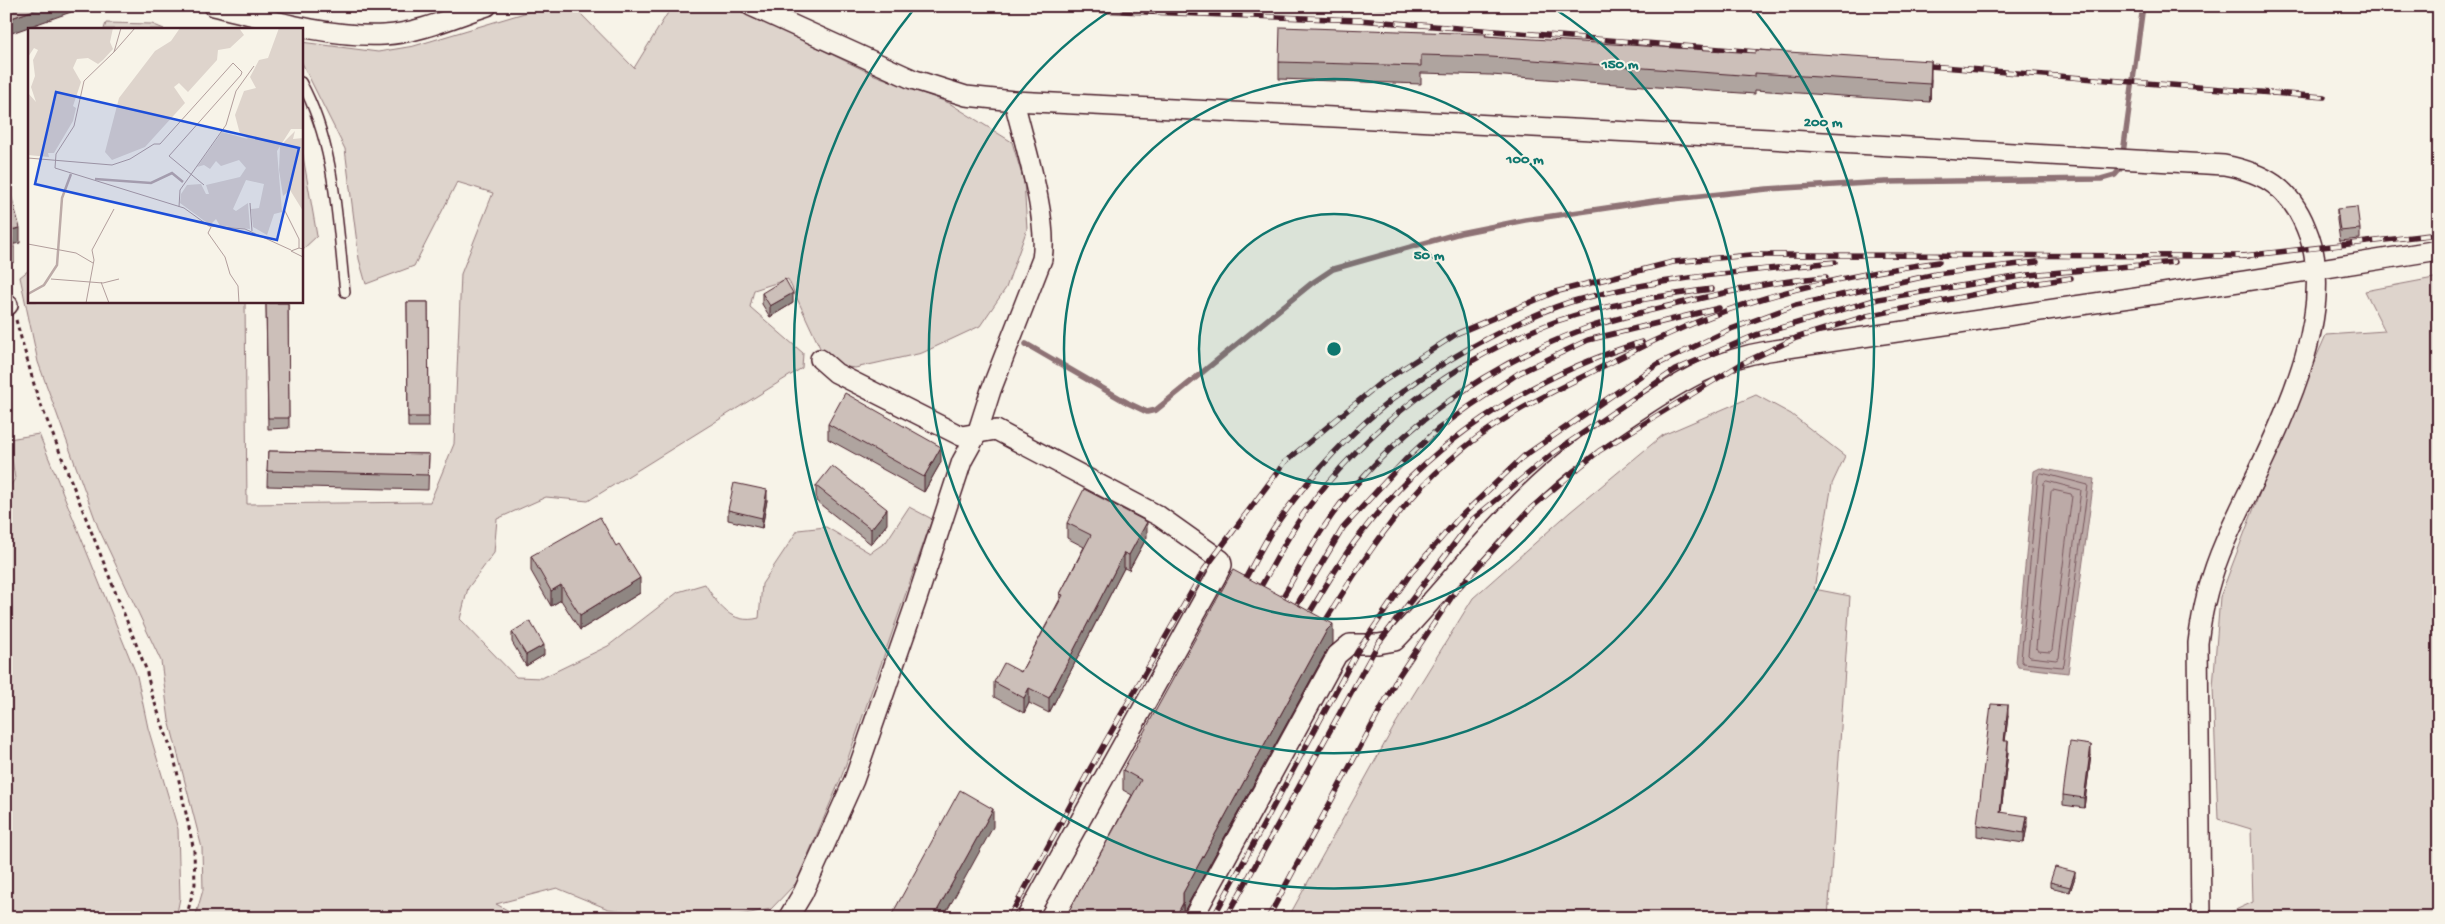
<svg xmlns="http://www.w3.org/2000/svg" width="2445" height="924" viewBox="0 0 2445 924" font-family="'Gochi Hand',sans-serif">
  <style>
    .green { fill: #ded4cc; stroke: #947a7c }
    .water { fill: #bcaaa7; stroke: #8e7275 }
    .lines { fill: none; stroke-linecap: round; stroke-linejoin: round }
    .shore { stroke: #78575d; stroke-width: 1 }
    .stream { stroke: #8e7275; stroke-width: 5.5 }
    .service-casing { stroke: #4a1f2b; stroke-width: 12 }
    .minor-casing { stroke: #4a1f2b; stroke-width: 22 }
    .path { stroke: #4a1f2b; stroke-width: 3; stroke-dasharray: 4 4; stroke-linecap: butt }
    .service { stroke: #f7f3e8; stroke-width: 9 }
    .minor { stroke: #f7f3e8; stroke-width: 19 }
    .rail-casing { stroke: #4a1f2b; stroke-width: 5.5 }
    .rail { stroke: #f7f3e8; stroke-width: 4; stroke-dasharray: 11; stroke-linecap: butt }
    .wall { fill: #afa49f; stroke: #4a1f2b }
    .shaded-wall { fill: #8f8682; stroke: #4a1f2b }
    .building { fill: #ccbfb9; stroke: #4a1f2b }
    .ring { fill: none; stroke: #0f766e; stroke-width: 2.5 }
    .inset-river { fill: none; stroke: #bcaaa7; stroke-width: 2.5 }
    .inset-road { fill: none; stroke: #b29e9c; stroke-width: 1 }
    .view { fill: #1d4ed8; fill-opacity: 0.15; stroke: #1d4ed8; stroke-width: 2.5 }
    .inset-edge { fill: none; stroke: #4a1f2b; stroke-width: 2.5 }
    .centre { fill: #0f766e; stroke: #f7f3e8; stroke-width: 2.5 }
    .ring-label { font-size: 15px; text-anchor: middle; font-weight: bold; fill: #0f766e; stroke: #f7f3e8; stroke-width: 4; stroke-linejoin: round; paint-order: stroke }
  </style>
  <rect width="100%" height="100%" fill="#f7f3e8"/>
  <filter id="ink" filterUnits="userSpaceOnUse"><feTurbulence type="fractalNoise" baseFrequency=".02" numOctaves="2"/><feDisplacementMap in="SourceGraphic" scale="10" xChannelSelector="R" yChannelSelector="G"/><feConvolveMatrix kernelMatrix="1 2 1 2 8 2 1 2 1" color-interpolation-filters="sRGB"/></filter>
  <g filter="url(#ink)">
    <g class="green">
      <path d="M672,6H732L872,74L949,103L1012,142L1024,182L1027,229L1006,288L980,326L922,353L855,368L839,366L821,350L788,279L754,290L750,307L803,353L802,368L588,501L546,497L497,519L494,553L468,588L460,619L516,677L542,678L608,646L678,592L705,584C718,605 731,625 759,618L762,584L798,530L826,527L870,553L886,542L909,507L932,519L841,778L796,883L771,909L724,918H675L608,909L557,888L496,904L522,918H195L203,890L202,848L169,720L161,661L98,527L38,362L20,277L29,270V301H245L247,504L430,502L454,444L461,274L493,193L457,182L414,266L366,284L359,259L345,149L301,61V42L378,52L414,46L531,11L577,10L634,68Z"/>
      <path d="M106,23L152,24L164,29H104Z"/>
      <path d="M301,145L317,236L301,251Z"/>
      <path d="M2439,277V918H2218L2253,902L2251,829L2218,819L2213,687L2220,597L2280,440L2326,335L2385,331L2365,291Z"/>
      <path d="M1756,395L1791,414L1845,456L1832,484L1814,589L1850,596L1828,918H1288L1396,723L1473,598L1570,512L1663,435Z"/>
      <path d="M39,434L137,676L148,728L178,829L180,898L176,918H6V492L15,479L9,439Z"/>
    </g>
    <path class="water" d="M2040,468L2094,479L2068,673L2018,667L2016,662L2034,471Z"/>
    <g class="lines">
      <g class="shore">
        <path d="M2042,473L2088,485L2064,665L2062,667L2023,663L2021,660L2038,476Z"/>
        <path d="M2047,481L2081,490L2059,658L2056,660L2030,657L2028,655L2044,483Z"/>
        <path d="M2053,490L2071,494L2072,496L2052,650L2050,652L2038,651L2036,648L2051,492Z"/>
      </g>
      <path class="stream" d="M1026,344L1128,403L1147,412L1156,410L1312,283L1333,269L1460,233L1525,220L1654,201L1767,189L1885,182L2101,179L2115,175L2121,168L2143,6"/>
      <g class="service-casing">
        <path id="service" d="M301,82C336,145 337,222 345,292"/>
      </g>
      <g class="minor-casing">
        <g id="minor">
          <path d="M214,6C267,19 330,38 384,35C419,33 454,17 487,6"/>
          <path d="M751,6L912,79L966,96L1014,101L1770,139L2224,165C2265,173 2290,188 2306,228C2346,322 2262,456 2225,542C2211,574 2202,608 2198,643L2201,918"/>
          <path d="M6,304L8,305"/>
          <path d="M820,359L836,373L961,436L996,430L1159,516L1221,560L1222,565L1217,575L1026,918"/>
          <path d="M788,918L803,893L854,780L916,602L962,461L977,434L991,390L1042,259C1049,219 1024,143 1014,101"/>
          <path d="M1193,918L1337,655L1350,644H1378L1395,641C1440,594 1479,543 1525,498C1560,463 1600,435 1641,408C1682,381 1718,359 1768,351L2245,281L2439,250"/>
        </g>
      </g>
      <path class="path" d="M16,320L37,395L146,669L152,695L174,757L194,851L195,884L186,918"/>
      <use href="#service" class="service"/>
      <use href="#minor" class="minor"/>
      <g class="rail-casing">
        <g id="rail">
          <path d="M1067,6L1094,10L1359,20L1770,53"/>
          <path d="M1917,65L2324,97"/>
          <path d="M2243,256L2439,234"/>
          <path d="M1240,588C1251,569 1261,548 1273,529C1329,447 1394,388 1481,342C1513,325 1546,308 1581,299C1664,277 1750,271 1835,262"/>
          <path d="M1256,595C1272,568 1286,539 1304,513C1366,428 1457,357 1557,321C1607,304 1660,296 1712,289"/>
          <path d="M1278,605C1293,580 1306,554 1322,530C1380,441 1480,368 1579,331C1611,319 1644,312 1677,304C1726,292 1775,281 1826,277"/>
          <path d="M1292,613L1343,528L1405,460L1438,429L1470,406L1519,373L1588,340L1719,308"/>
          <path d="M1305,620C1322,593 1337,565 1356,540C1427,444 1528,377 1642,342"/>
          <path d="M1321,628C1359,566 1394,509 1449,461C1489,424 1537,399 1586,375C1627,354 1669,332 1712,316C1784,288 1863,273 1939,262"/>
          <path d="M1009,918L1091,767L1204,570L1285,462L1379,384L1458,333L1555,292L1673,262L1751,255L2249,256"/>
          <path d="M1213,918L1357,652L1411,573L1457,520L1524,456L1658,364L1731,329L1796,305L1936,274L2037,262"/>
          <path d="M1226,918L1378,644L1473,519L1552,454L1675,370L1756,335L1878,299L2028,275L2175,262"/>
          <path d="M1268,918L1398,677L1455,592L1531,508L1599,451L1741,364L1796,338L1867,316L2006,288L2071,278"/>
        </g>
      </g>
      <use href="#rail" class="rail"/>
    </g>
    <g class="wall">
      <path d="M1349,6H1433L1432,12Z"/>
      <path d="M1485,36L1931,79L1930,102L1755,90V94L1491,75L1421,73V84L1279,79V62Z"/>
      <path d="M2337,209L2360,229V239L2340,241L2337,220Z"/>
      <path d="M762,293L793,303L770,317L762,304Z"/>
      <path d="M407,302H428L429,427H408Z"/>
      <path d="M266,303H288L289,428L268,429Z"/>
      <path d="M828,424L941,462L924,492L828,439Z"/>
      <path d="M268,451L429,454L428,490L267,486Z"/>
      <path d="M816,486L887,524L871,544L816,501Z"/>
      <path d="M767,500L762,528L728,520V510Z"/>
      <path d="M1067,523L1147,537L1129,570L1124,568L1049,713L1029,703L1024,713L994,697V682L1021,672L1060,599V594L1084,547L1067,538Z"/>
      <path d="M531,556L640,593L580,630L561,600L551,606L531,571Z"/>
      <path d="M512,632L544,655L526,666L512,642Z"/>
      <path d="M1333,644L1327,650L1183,913V918H1065L1132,795L1123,790V770Z"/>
      <path d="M2008,716L2005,741L2008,752L2001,812L2027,826L2024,843L1977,836V825Z"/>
      <path d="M2091,755L2084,808L2063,805V795Z"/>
      <path d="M2075,877L2070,892L2050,887V882Z"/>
    </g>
    <g class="shaded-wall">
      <path d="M45,6H71V12L6,35V20Z"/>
      <path d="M1931,61V79L1930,102V84Z"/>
      <path d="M20,228V243L10,245V230Z"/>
      <path d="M14,247V262L6,264V249Z"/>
      <path d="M793,293V303L770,317V306Z"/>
      <path d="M941,447V462L924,492V477Z"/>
      <path d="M767,490V500L762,528V518Z"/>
      <path d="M887,509V524L871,544V529Z"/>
      <path d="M1147,522V537L1129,570V555Z"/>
      <path d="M1124,553V568L1049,713V698Z"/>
      <path d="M640,578V593L580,630V615Z"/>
      <path d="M561,585V600L551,606V591Z"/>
      <path d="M1333,624V644L1327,650L1183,913V893L1327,630Z"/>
      <path d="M544,645V655L526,666V655Z"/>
      <path d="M1029,688V703L1024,713V698Z"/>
      <path d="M2008,705V716L2004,751V741Z"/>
      <path d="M2008,741V752L2000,822V812Z"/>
      <path d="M2091,745V755L2084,808V798Z"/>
      <path d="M993,809V827L943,918H933Z"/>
      <path d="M2027,816V826L2024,843V833Z"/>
      <path d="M2075,872V877L2070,892V887Z"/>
      <path d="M1183,903V918H1175Z"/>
    </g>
    <g class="building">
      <path d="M6,6H45L6,20Z"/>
      <path d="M1280,27L1486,34L1485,36L1756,53V50L1931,61L1930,84L1755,73V76L1491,57L1421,55V66L1279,62Z"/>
      <path d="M6,176L20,228L10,230L14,247L6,249Z"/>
      <path d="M2357,207L2360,229L2340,231L2337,209Z"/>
      <path d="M785,279L793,293L770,306L762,293Z"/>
      <path d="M407,302H428L429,417H408Z"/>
      <path d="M266,303H288L289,418H268Z"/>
      <path d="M845,393L941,447L924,477L828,424Z"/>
      <path d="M268,451L429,454L428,475L267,471Z"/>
      <path d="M832,466L887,509L871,529L816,486Z"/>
      <path d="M734,483L767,490L762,518L728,510Z"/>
      <path d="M1084,489L1147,522L1129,555L1124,553L1049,698L1029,688L1024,698L994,682L1004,663L1021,672L1063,595L1060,594L1091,535L1067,523Z"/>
      <path d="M600,517L616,546L619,544L640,578L580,615L561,585L551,591L531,556Z"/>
      <path d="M1233,570L1333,624L1327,630L1183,893V903L1175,918H1065L1141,780L1123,770Z"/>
      <path d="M530,621L544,645L526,655L512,632Z"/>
      <path d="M1991,704L2008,705L2004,741H2008L2000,812L2027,816L2024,833L1977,825Z"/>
      <path d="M2070,742L2091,745L2084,798L2063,795Z"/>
      <path d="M960,790L993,809L933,918H890Z"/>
      <path d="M2055,867L2075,872L2070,887L2050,882Z"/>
    </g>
  </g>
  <circle cx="1334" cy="349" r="135" fill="#0f766e" fill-opacity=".12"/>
  <g class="ring">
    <circle cx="1334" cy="349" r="135"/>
    <circle cx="1334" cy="349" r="270"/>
    <path d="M1552 7A405 405 0 1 1 1116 7"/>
    <path d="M1754 9A540 540 0 1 1 914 9"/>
  </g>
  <g transform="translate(28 28)">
    <rect width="275" height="275" fill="#f7f3e8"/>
    <path d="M0,0H85L82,14L85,21L75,32L70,36L60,30L49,31L45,40L53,54L45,78L48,80L45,93L26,125H20L21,129L0,127V65L8,74L3,59L7,48L5,32L10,22L6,20L0,29ZM152,0H211L216,7L202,20L190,22L189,32L160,64L151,55L146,59L157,75L117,119L84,132L77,124L91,70L127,23L143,13ZM251,0H275V101H263L249,123L254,184L246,186L239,207L225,199L223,181L231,180L236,156L218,152L205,181L208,183L220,175L222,201L192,198L188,191L182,197L152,175L153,166L159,157L173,156L178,166H181L178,157L212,149L218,140L211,132L193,138L188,133L182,141L176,137L169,139L194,104L220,111L212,106L207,87L216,63L228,60L222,49L231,32L240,30ZM267,103L265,111L275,110V183L262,162L255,168L251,142L252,118Z" fill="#ded4cc"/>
    <path class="inset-river" d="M67,151L123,155L144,145L155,154M0,266L16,257L29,237L34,170L43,146"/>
    <path class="inset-road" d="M93,0L86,24L56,53L46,98L28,126L27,140L156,180L181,198L217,201L263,222M86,24L107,0M0,130L84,137L102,131L126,116H132L205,35L214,44L213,47L141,128L176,157M222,175L224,203M151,179L152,162L198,97L208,63L226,38M256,181L271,211V220L275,221M183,199L180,205L197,229L202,246L210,258L211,275M0,216L48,225L65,235M271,220L263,223L275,229M23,251L75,255L91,251M73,254L81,275M58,275L66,232L64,222L86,181"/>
    <path class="view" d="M28,64L271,120L249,212L7,156Z"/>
    <rect width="275" height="275" class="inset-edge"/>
  </g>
  <circle cx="1334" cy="349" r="8" class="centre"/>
  <g class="ring-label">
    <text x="1620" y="68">150 m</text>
    <text x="1823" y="126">200 m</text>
    <text x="1525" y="163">100 m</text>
    <text x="1429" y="259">50 m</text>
  </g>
  <rect width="2445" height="924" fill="none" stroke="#f7f3e8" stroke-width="25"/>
  <rect x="12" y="12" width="2420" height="899" fill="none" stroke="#4a1f2b" stroke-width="2" filter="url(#ink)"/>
</svg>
